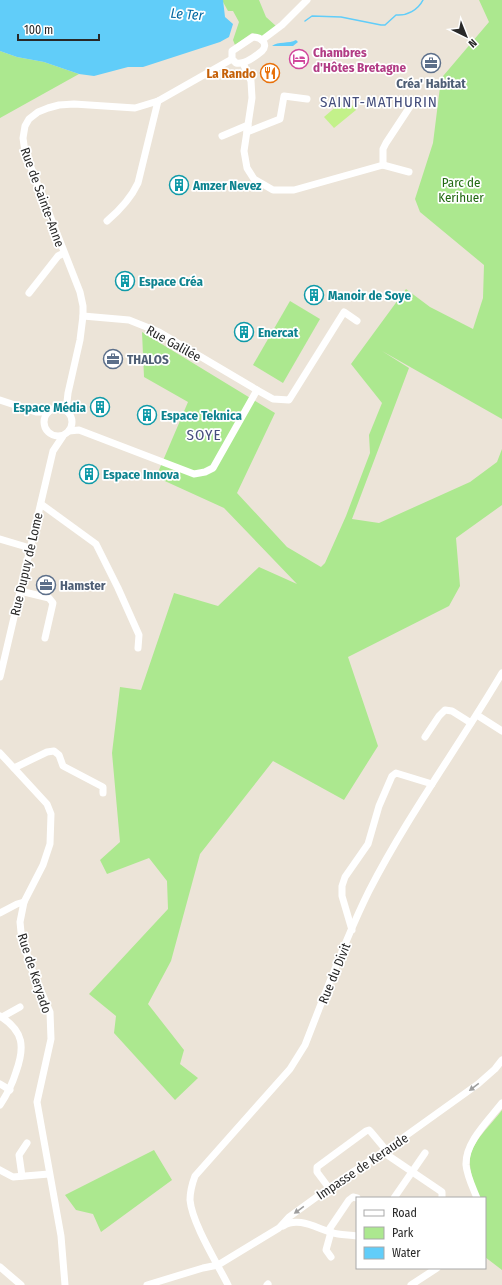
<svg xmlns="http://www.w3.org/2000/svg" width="502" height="1285" viewBox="0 0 502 1285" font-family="'Fira Sans Condensed',sans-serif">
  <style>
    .green { fill: #ace88f }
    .pitch { fill: #c3f18a }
    .water { fill: #61cdf9 }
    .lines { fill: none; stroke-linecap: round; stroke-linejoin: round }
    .stream { stroke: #61cdf9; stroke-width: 1.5 }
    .minor { stroke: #fff; stroke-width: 7 }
    .oneway { fill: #9e9e9e }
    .labels { text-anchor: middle; stroke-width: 3.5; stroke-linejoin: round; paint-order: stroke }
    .hotel-label { font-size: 13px; font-weight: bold; fill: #b23c85; stroke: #fff; text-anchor: start }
    .food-label { font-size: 13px; font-weight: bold; fill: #c56008; stroke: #fff; text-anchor: end }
    .service-label { font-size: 13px; font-weight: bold; fill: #4e5e75; stroke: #fff; text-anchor: start }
    .park-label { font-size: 13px; fill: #236a13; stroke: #fff }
    .culture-label { font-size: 13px; font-weight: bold; fill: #0d838f; stroke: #fff; text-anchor: start }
    .street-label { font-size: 13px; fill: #282828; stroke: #fff }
    .water-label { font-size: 14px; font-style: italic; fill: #0268a2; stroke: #fff }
    .quarter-label { font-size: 15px; letter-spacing: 1px; fill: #454e7c; stroke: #fff }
  </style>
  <rect width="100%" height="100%" fill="#ece4d8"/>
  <g class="green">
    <path d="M223,0H259L266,17L276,26L262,37L252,33L235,45L233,40L239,22L233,11H228L223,2Z"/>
    <path d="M479,0H502V419L382,351L409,368L352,519L379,523L470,482L497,462L502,449V505L456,538L460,586L449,606L348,657L378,746L344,800L273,761L200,854L171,961L148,1004L184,1050L180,1064L198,1078L175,1100L114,1033L116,1016L89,994L168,909L167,881L149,858L107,874L100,860L120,842L112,753L120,687L141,690L174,593L218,606L259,567L297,584L224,508L156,477L188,402L144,377L142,332L275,413L237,493L287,547L321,567L325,563L346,516L370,453L369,435L382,403L351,364L406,289L430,307L473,329L483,298L484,265L420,212L415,199L433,143L440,87L438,82L489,22Z"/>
    <path d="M0,51L17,57L44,62L79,74L0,118Z"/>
    <path d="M290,301L320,319L283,383L253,365Z"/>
    <path d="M502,1110V1270L485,1257V1198H479C475,1186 469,1172 470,1159C471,1142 492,1124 502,1110Z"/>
    <path d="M154,1150L172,1180L101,1232L93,1214L76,1210L65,1195Z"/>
  </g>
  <path class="pitch" d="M346,98L356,110L334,128L324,117Z"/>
  <g class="water">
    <path d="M0,0H223L225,17L233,24L229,37L220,42L143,67H128L94,76L79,74L44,62L17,57L0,51Z"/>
    <path d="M296,40L298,42L293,46H272C278,41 289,44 296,40Z"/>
  </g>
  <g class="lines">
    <path class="stream" d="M305,21L312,16L341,17L381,25H385L396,15C407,16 418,10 423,0"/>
    <g class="minor">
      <path d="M253,37C261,37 269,44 262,51C256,56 244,65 236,63L232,59V51Z"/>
      <path d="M262,40L282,25L307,0"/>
      <path d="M243,63L251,81L252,98L244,151L247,168L254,179L273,190H294L383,165V149L386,143L413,102"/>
      <path d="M247,132L280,119L284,96L307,99"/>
      <path d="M222,136L248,125"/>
      <path d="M383,165L409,172"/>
      <path d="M107,221C120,210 131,198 138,183L158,101"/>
      <path d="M29,293L58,256L64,253"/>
      <path d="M83,316L129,320L159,332L257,390"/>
      <path d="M0,400L36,412H48"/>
      <circle cx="58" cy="422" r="14"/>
      <path d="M66,411L68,393L80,340L83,316V306L80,292L25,152L23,138L25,126L29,119L38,112L48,108L59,105L74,104L135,108L158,101L232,59"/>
      <path d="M69,431L79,430L194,474L205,472L213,468L257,390L273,399L289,400L344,312L357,321"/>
      <path d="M41,504L96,544L118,588L139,635L138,648"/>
      <path d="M0,539L30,548"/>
      <path d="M20,591L49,598L53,603L45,638"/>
      <path d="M0,677L53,451L63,436"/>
      <path d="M477,715L502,731"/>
      <path d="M425,737L439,716L445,710L452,711L471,723"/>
      <path d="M0,753L47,804L51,814L50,844L43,865L24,902L20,922L21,932L30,965L50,1012L51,1039L37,1102L61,1236L65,1285"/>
      <path d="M14,768L47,752L54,751L59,755L63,766L103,787V793"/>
      <path d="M0,913L17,904L24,902"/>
      <path d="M352,930L342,896V886L345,877L368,844L379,806L392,776L396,773L432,784"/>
      <path d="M0,1016C24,1031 25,1047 16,1072C12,1085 8,1093 0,1105"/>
      <path d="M2,1017L20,1007"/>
      <path d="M0,1084L10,1090"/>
      <path d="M383,1152L442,1192V1198"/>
      <path d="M0,1170L13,1177L49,1174"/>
      <path d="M22,1176L19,1155L27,1143"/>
      <path d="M329,1188L317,1172V1167L366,1131L369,1130L371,1132L386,1150"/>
      <path d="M394,1198L425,1153"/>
      <path d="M477,1198C473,1188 467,1176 466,1165C465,1142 489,1120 502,1103"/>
      <path d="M283,1226C300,1215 320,1231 338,1234C344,1235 351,1235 357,1236"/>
      <path d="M328,1231L349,1200L353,1197L357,1198"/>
      <path d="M331,1232L326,1250L331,1257"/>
      <path d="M0,1267L21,1285"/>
      <path d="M147,1285L203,1268L218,1265L279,1228L289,1217L329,1188L386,1150L478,1084L495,1069L502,1060"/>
      <path d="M228,1285C217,1263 192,1223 190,1200C190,1192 192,1184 195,1176L290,1069L305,1045C325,994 345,939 369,891C408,815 459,746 502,673"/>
      <path d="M267,1285L268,1284"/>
      <path d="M411,1285L437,1268"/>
    </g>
  </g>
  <defs><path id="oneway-solid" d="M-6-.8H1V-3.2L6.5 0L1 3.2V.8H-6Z"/></defs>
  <g class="oneway">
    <use href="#oneway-solid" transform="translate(474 1087) rotate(143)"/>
    <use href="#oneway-solid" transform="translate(299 1210) rotate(144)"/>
  </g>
  <defs>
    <g id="hotel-ring" transform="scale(1)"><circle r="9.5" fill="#fff" stroke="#d1479c" stroke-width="1.5"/><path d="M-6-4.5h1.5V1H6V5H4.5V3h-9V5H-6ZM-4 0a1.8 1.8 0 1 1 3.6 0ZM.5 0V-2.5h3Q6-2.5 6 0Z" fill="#d1479c"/></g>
    <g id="office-ring" transform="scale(1)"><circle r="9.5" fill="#fff" stroke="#5c6f8a" stroke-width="1.5"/><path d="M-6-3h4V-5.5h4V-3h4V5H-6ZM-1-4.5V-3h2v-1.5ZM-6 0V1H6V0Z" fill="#5c6f8a"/></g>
    <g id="restaurant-ring" transform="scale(1)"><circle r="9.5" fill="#fff" stroke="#e8710a" stroke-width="1.5"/><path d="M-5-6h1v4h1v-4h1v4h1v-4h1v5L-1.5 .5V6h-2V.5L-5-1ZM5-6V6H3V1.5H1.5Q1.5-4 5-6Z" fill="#e8710a"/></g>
    <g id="building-ring" transform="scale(1)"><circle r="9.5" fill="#fff" stroke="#0f9aa8" stroke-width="1.5"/><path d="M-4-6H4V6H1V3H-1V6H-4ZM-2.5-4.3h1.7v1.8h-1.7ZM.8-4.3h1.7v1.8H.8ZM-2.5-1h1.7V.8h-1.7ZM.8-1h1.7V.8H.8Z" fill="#0f9aa8"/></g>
  </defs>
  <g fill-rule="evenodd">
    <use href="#hotel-ring" x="299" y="59"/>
    <use href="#office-ring" x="431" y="63"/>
    <use href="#restaurant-ring" x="270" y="73"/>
    <use href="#building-ring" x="179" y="185"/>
    <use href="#building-ring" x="125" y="281"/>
    <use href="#building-ring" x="314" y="295"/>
    <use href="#building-ring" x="244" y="332"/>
    <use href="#office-ring" x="113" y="359"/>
    <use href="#building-ring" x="100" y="407"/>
    <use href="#building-ring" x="147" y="415"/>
    <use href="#building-ring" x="89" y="474"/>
    <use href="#office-ring" x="46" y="585"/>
  </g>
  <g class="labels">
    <g class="hotel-label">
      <text x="313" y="57">Chambres<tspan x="313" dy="15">d'Hôtes Bretagne</tspan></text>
    </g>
    <g class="food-label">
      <text x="256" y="78">La Rando</text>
    </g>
    <g class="service-label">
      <text x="431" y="88" text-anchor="middle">Créa' Habitat</text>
      <text x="127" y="364">THALOS</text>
      <text x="60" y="590">Hamster</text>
    </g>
    <g class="park-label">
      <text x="461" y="187">Parc de<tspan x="461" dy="15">Kerihuer</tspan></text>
    </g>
    <g class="culture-label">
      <text x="193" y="190">Amzer Nevez</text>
      <text x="139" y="286">Espace Créa</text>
      <text x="328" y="300">Manoir de Soye</text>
      <text x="258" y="337">Enercat</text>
      <text x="86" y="412" text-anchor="end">Espace Média</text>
      <text x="161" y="420">Espace Teknica</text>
      <text x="103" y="479">Espace Innova</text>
    </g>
    <g class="street-label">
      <text transform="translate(43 197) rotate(70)" y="5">Rue de Sainte-Anne</text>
      <text transform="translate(174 343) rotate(29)" y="5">Rue Galilée</text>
      <text transform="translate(26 564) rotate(-77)" y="5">Rue Dupuy de Lome</text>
      <text transform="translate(35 973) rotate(72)" y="5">Rue de Keryado</text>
      <text transform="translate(334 973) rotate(-68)" y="5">Rue du Divit</text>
      <text transform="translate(362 1166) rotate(-34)" y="5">Impasse de Keraude</text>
    </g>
    <g class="water-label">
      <text transform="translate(187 14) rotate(4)" y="5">Le Ter</text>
    </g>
    <g class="quarter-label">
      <text x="379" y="107">SAINT-MATHURIN</text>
      <text x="204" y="440">SOYE</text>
    </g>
  </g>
  <rect x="356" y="1197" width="130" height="72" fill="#ffffff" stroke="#a9a9a9"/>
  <rect x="364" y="1210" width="20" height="6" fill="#ffffff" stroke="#a9a9a9"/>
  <text x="392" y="1217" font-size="12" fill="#282828">Road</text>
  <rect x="364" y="1227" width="20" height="12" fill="#ace88f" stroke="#a9a9a9"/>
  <text x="392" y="1237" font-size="12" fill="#282828">Park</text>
  <rect x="364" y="1247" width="20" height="12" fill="#61cdf9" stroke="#a9a9a9"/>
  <text x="392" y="1257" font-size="12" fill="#282828">Water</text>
  <g transform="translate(466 36) rotate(137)" stroke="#ffffff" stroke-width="3" paint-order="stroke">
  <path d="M0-3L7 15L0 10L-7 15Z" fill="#282828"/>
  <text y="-6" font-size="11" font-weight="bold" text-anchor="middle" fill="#282828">N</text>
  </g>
  <path d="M18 34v6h81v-6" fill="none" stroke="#282828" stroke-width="2"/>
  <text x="24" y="34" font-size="12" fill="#282828" stroke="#ffffff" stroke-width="3" paint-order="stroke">100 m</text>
</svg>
